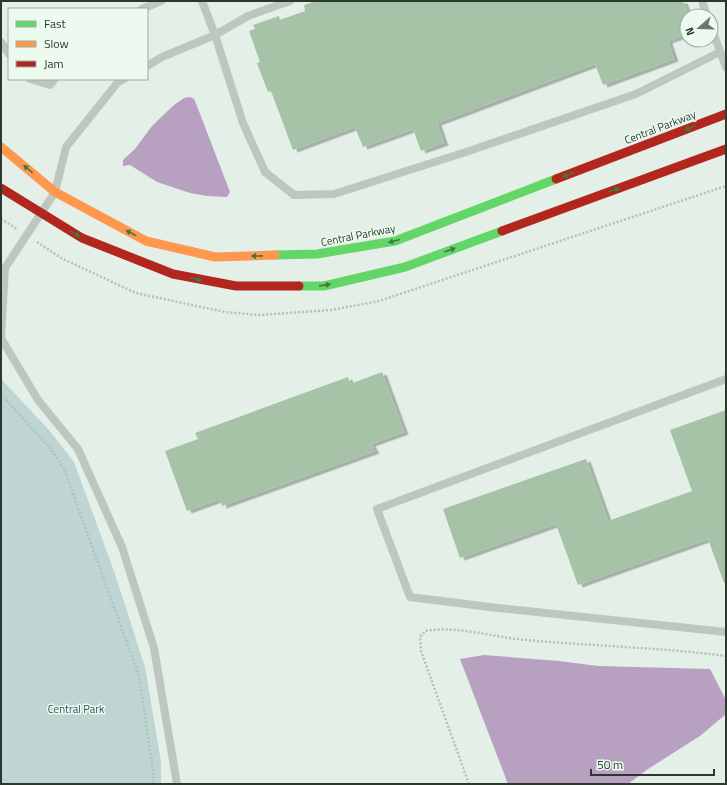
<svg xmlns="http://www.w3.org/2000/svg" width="727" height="785" viewBox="0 0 727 785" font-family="'Titillium Web',sans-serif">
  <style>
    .green { fill: #bed5d3 }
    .water { fill: #b8a1c0 }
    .building { fill: #a6c2a7; filter: url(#shadow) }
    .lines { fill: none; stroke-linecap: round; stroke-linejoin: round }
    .path { stroke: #b5c0b7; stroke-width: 2.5; stroke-dasharray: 2 2; stroke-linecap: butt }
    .lane { stroke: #bcc8bf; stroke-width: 8 }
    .fast { stroke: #63d668; stroke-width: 9 }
    .slow { stroke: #ff974d; stroke-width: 9 }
    .jam { stroke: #b3261e; stroke-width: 9 }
    .oneway { fill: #417843 }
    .labels { text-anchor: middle; stroke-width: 3; stroke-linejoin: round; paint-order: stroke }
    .street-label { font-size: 11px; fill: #2a392b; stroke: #ecfaf0 }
    .park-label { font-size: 11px; fill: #2e5357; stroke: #ecfaf0 }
  </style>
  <defs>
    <filter id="shadow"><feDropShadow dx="4.5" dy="2.5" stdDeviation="0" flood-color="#0004"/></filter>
  </defs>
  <rect width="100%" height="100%" fill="#e4efe7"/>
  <path class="green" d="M1,377L4,382L49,430L74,462L115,574L145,667L161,762V784H1Z"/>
  <g class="water">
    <path d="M190,97L194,99L197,106L230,192L227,197L207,196L190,193L157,182L130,165L123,166V160L135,149L152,126L157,121L174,105L184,98Z"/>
    <path d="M484,655L559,661L598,666L710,669L726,700V714L700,736L648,769L628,784H508L460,659Z"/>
  </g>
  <g class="building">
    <path d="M316,1H683L687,11V34L668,41L674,59L603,85L595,64L437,123L444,143L421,151L413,129L363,147L355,127L293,150L271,91L268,92L257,63L260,62L249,31L255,29L253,25L279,16L280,20L305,11L304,5Z"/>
    <path d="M382,372L404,432L371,444L375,451L222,506L220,499L187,511L165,451L198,439L195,433L348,377L350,384Z"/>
    <path d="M726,410V582L724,583L708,539L578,585L556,524L460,558L443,509L586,459L608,521L692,491L670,430Z"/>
  </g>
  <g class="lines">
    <g class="path">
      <path d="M1,219L17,229"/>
      <path d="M37,242L61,258L136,293L225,312L259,315L331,310L379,301L726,186"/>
      <path d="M1,394L51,449L64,469L139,676L153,771V784"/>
      <path d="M469,784L421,651L420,637L425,631C455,626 486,635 516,639C586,646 656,647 726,656"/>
    </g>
    <g class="lane">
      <path d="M202,1L215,35L248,16L290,1"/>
      <path d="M702,1L707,16"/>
      <path d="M142,9L161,1"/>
      <path d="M711,27L726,67"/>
      <path d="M1,42L9,54"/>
      <path d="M147,66L162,57L215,35L243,123L265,172L294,195L334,194L466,152L636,94L720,52"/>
      <path d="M30,79L50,85L55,79"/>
      <path d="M124,79L118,82L66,147L55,192L5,268L1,338L38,400L78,449L122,547L154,648L177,784"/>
      <path d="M726,379L377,509L410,597L498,608L726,632"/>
    </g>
    <g class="fast">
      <path d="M275,255L317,254L395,241L556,179"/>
      <path d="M299,286H324L405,267L502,231"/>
    </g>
    <path class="slow" d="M1,147L55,192L146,241L215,257L275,255"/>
    <g class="jam">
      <path d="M556,179L726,114"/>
      <path d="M1,188L82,238L173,274L236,286H299"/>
      <path d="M502,231L726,149"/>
    </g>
  </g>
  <defs><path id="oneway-solid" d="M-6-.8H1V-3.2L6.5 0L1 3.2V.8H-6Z"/></defs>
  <g class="oneway">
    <use href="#oneway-solid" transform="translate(690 128) rotate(159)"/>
    <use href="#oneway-solid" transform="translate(28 169) rotate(-140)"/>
    <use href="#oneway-solid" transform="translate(568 175) rotate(159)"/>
    <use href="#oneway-solid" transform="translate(614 190) rotate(-20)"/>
    <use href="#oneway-solid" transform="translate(131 233) rotate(-151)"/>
    <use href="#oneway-solid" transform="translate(75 234) rotate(31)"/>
    <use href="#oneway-solid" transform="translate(394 241) rotate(165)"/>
    <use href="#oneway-solid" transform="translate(450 250) rotate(-20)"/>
    <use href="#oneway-solid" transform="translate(257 256) rotate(179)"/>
    <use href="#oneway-solid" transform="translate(196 279) rotate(10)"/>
    <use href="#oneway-solid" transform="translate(325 285) rotate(-8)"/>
  </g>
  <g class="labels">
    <g class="street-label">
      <text transform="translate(660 127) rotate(-21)" y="4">Central Parkway</text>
      <text transform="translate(358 235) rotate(-11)" y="4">Central Parkway</text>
    </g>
    <g class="park-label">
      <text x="76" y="713">Central Park</text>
    </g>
  </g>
  <rect width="727" height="785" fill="none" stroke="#2a392b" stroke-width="4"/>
  <rect x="8" y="8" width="140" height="72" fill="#ecfaf0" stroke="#9eada1"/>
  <rect x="16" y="21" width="20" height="6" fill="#63d668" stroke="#9eada1"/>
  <text x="44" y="28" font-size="12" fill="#2a392b">Fast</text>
  <rect x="16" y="41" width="20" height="6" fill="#ff974d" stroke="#9eada1"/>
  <text x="44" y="48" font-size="12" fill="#2a392b">Slow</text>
  <rect x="16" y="61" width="20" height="6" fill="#b3261e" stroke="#9eada1"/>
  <text x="44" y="68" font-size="12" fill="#2a392b">Jam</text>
  <g transform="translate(699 28) rotate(250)"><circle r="19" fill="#ecfaf0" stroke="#9eada1"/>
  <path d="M0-3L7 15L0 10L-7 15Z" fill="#6b796d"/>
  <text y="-6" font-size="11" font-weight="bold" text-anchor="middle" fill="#2a392b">N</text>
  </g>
  <path d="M591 769v6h123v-6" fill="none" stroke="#2a392b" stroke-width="2"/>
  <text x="597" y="769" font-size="12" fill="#2a392b" stroke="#ecfaf0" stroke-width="3" paint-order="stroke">50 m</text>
</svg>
